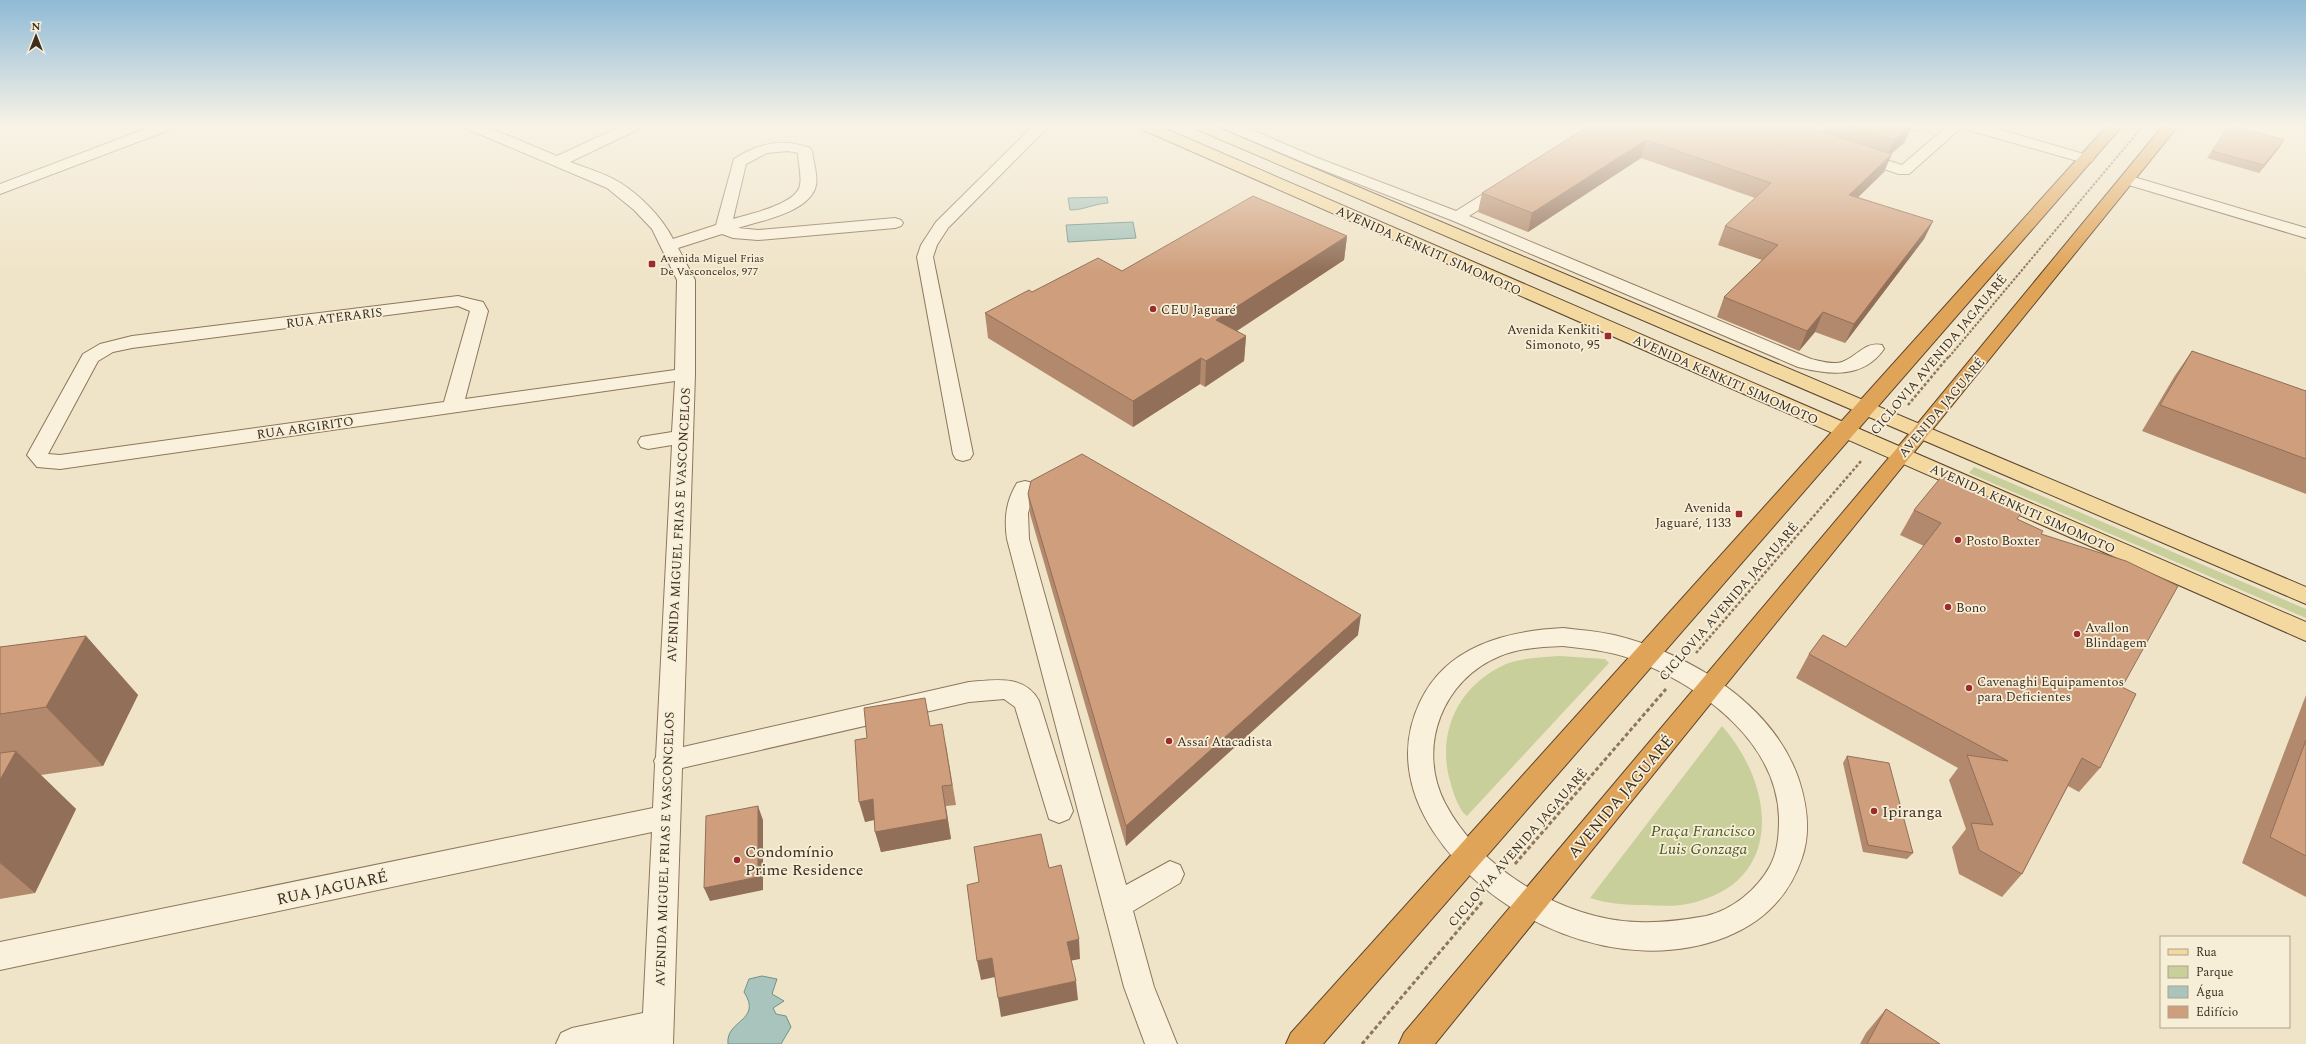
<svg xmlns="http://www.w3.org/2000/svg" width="2306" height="1044" viewBox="0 0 2306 1044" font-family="Spectral,serif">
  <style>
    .green { fill: #c9cf9b }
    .water { fill: #a9c4bc; stroke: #6f938a }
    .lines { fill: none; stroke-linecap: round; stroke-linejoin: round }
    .minor-casing { stroke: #8d765c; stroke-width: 2 }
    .major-casing { stroke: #5b4430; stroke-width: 2 }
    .highway-casing { stroke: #5b4430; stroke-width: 2 }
    .path-far2 { stroke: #8d765c; stroke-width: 2; stroke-dasharray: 2.5 1.5; stroke-linecap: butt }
    .path-far1 { stroke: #8d765c; stroke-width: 2.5; stroke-dasharray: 3 2; stroke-linecap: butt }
    .path { stroke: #8d765c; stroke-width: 3; stroke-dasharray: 4 2.5; stroke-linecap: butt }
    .minor { fill: #faf1dc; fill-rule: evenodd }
    .major { fill: #f3d9a0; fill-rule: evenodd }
    .highway { fill: #e0a458; fill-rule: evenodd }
    .wall { fill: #b2896c }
    .shaded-wall { fill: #916f58 }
    .building { fill: #cf9f7d; stroke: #916f58 }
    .poi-dot { fill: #9e2a2b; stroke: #f7eed8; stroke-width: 1.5 }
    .labels { text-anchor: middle; stroke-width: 3.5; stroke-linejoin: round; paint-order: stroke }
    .far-poi-label { font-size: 11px; fill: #3d2e20; stroke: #f7eed8; text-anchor: start }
    .street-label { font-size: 13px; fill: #3d2e20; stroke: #f7eed8 }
    .poi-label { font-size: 13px; fill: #3d2e20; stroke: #f7eed8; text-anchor: start }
    .near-street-label { font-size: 16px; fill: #3d2e20; stroke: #f7eed8 }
    .near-poi-label { font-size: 16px; fill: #3d2e20; stroke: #f7eed8; text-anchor: start }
    .near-park-label { font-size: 16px; font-style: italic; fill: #4d5a26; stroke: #f7eed8 }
  </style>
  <rect width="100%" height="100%" fill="#f0e4c8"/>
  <g class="green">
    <path d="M1974,467L2306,609V618L1969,473Z"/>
    <path d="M1560,656L1605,659L1609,663L1467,816C1457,809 1451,785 1448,773C1439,725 1462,684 1506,664C1522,658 1543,657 1560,656Z"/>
    <path d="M1722,726C1773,783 1786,878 1696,902C1680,907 1661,906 1644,905C1625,905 1609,904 1590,898Z"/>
  </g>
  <g class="water">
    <path d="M1107,197L1108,203C1093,204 1084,210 1070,210L1068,198Z"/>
    <path d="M1133,222L1136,238L1068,242L1066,225Z"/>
    <path d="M762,976L777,979L772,994L784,1001L773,1008L776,1014L786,1016L791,1027L781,1044H728C725,1020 763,1021 744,992L749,979Z"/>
  </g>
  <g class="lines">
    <g class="minor-casing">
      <g id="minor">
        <path d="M153,126H174L172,129L0,194V184Z"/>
        <path d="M465,126H485L557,156L622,126H641L639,129L570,162C586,168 604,173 619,182C640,195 662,217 673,239L716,225L734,159C758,143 783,138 810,148L812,151C813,161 818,175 816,185C811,212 760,221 738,228L758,230L895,218L901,220L903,223L901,226L895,228L758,240L733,238L722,234L678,248L695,280V374L683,747L969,682C994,680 1025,674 1039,701L1073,811L1069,819L1059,823L1049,819L1015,707L1004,699L969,702L682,768L673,1044H556L561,1033L572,1028L643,1013L652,832L0,970V942L653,808L655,764L654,761L656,757L672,445L648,449L641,447L638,442L641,437L672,432L675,381L60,469L37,467L27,455L83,354L100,344L132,336L458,296L483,302L488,311L465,399L675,370L677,280L652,229L634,210L607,188L467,129ZM788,151L798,153C798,163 802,175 800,185C797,204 750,214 733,219L746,164L767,153ZM458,306L470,311L444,402L60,455L48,454L98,361L113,352L132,348Z"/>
        <path d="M1033,126H1049L948,228L937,245L933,257L973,454L970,459L963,461L956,459L953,454L917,257L921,245L936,222Z"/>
        <path d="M1223,126H1243L1315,157L1456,211L1499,184H1511L1513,187L1511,190L1469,216L1811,359C1820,361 1833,365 1842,362C1857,357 1865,341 1882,345L1884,349C1863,379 1829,375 1798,367L1451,220L1305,163L1225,129Z"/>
        <path d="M1912,126H1927V127L1920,131L1915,130Z"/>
        <path d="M1947,126H1987L2091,156L2094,159L2091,162H2081L1965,129L1963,126L1909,174H1899L1853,159L1850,156L1858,151L1902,165Z"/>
        <path d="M2127,175L2306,228V238L2122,183L2119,180L2122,177Z"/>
        <path d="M1025,481L1033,483L1036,488L1028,513L1029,539L1126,885L1170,861L1180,865L1184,874L1180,883L1133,911L1154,987L1177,1044H1145L1124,987L1007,539C1004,518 1006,501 1017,483Z"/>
        <path d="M1563,628C1580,630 1597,631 1614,635C1688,653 1773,703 1799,780C1807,805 1811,832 1802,858C1789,896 1764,922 1726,937C1622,978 1492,922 1433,831C1407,791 1399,746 1420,702C1446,646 1506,631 1563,628ZM1563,646C1591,649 1618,652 1644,664C1707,691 1777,744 1779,818C1779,835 1778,851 1770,866C1757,890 1732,910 1706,916C1683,920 1661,923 1638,922C1564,920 1479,869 1445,803C1416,747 1443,679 1500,656C1519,648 1542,647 1563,646Z"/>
      </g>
    </g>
    <g class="major-casing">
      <g id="major">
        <path d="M1139,126H1159L2306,622V641L1141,129Z"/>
        <path d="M1194,126H1214L2306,587V604L1196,129Z"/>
      </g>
    </g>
    <g class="highway-casing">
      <g id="highway">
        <path d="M2107,126H2122L1323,1044H1286L1291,1033Z"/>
        <path d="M2163,126H2178L1435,1044H1399L1404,1033L1914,428Z"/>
      </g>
    </g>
    <path class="path-far2" d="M1949,357L2143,126"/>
    <g class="path-far1">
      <path d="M1908,405L1949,356"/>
      <path d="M1696,653L1862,460"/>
    </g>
    <g class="path">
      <path d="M1515,864L1666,689"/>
      <path d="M1362,1044L1483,901"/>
    </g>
    <use href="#minor" class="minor"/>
    <use href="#major" class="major"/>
    <use href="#highway" class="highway"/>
  </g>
  <g class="wall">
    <path d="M1589,126L1823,132L1825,126H1912L1904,143L1891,154L1884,172L1858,197L1933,221L1924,239L1845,343L1815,332L1799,351L1717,317L1724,297L1762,260L1718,245L1725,226L1755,198L1641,158L1528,232L1478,212L1482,193Z"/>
    <path d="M2279,148L2259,173L2207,158L2212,151Z"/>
    <path d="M1347,236L1344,260L1237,331L1246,336L1244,361L1205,387L1200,384L1133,427L988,338L985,313L1032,292L1122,271Z"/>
    <path d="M2192,351L2306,391V494L2142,431L2174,377Z"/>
    <path d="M1028,494L1358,635L1126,846L1030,514Z"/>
    <path d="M1914,510L2017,520L2041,534L2122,687L2100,768L2079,792L2068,786L2022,874L2002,897L1959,874L1952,847L1966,829L1949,780L1958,768L1796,678L1809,654L1846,647L1924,546L1900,535Z"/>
    <path d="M86,636L138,695L103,766L41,775L76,809L35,893L0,899V647Z"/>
    <path d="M2306,695V897L2242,863Z"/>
    <path d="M931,726L946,745L956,805L946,806L951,839L881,852L874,820L865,822Z"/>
    <path d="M1847,756L1913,853L1907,859L1863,852L1843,763Z"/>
    <path d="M1886,1009L1940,1044H1860L1866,1033Z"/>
  </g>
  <g class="shaded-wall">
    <path d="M1911,126H1912L1904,143L1886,158L1894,140Z"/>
    <path d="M1646,140L1641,158L1528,232L1532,213Z"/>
    <path d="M2284,140L2279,148L2259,173L2264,165Z"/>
    <path d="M1892,154L1884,172L1842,213L1849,195Z"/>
    <path d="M1933,221L1924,239L1845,343L1854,324Z"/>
    <path d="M1347,236L1344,260L1215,345L1216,320Z"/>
    <path d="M1823,312L1815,332L1799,351L1807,331Z"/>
    <path d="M1246,336L1244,361L1205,387L1206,361Z"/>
    <path d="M1201,358L1200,384L1133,427V401Z"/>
    <path d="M1361,615L1358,635L1126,846V826Z"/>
    <path d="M86,636L138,695L103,766L46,707Z"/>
    <path d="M16,751L76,809L35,893L0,863V780Z"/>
    <path d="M942,786L951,839L881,852L875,832Z"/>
    <path d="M873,799L878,819L865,822L859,802Z"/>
    <path d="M758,806L763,820V890L710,901L704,888Z"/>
    <path d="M1079,939L1080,959L1069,961L1067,942Z"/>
    <path d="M992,958L995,977L981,980L977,961Z"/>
    <path d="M1076,981L1078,1000L1001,1017L998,998Z"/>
  </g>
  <g class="building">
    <path d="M1589,126H1806L1892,154L1849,195L1933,221L1854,324L1823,312L1807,331L1724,297L1778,245L1725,226L1771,183L1646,140L1532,213L1482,193Z"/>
    <path d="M1849,126H1911L1894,140Z"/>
    <path d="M2229,126H2234L2284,140L2264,165L2212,151Z"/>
    <path d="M1253,196L1347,236L1216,320L1246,336L1206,361L1201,358L1133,401L985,313L1029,290L1032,292L1098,258L1122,271Z"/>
    <path d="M2192,351L2306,391V459L2160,405Z"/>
    <path d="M1082,454L1361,615L1126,826L1028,494L1031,481Z"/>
    <path d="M1942,476L2022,512L2017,519L2043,531L2041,534L2126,561L2178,586L2122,687L2136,694L2100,768L2082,758L2022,874L1979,850L1971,823L1993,825L1967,755L2008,761L1809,654L1823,635L1846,647L1941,523L1914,510Z"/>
    <path d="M86,636L46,707L0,714V647Z"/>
    <path d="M925,698L930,726L942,724L952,785L942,786L947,819L875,832L873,799L859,802L855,740L867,738L864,708Z"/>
    <path d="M2306,740V856L2270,837Z"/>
    <path d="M16,751L0,780V753Z"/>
    <path d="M1847,756L1889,763L1913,853L1868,845Z"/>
    <path d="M758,806V877L704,888L706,816Z"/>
    <path d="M1041,834L1049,868L1061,865L1079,939L1067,942L1076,981L998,998L992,958L977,961L967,885L979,882L974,847Z"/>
    <path d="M1886,1009L1940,1044H1867Z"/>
  </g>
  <linearGradient id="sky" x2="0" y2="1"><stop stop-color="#8fbad6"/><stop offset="0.46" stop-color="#f8f3e6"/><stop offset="1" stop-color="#f8f3e6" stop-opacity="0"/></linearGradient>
  <rect width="2306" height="272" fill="url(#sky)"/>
  <g class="poi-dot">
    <rect x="648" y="260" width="8" height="8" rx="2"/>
    <circle cx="1153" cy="309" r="4"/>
    <rect x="1604" y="332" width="8" height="8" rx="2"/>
    <rect x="1735" y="510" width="8" height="8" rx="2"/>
    <circle cx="1958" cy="540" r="4"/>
    <circle cx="1948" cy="607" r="4"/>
    <circle cx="2077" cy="634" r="4"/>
    <circle cx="1969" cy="688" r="4"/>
    <circle cx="1169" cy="741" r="4"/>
    <circle cx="1874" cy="811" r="4"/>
    <circle cx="737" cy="860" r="4"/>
  </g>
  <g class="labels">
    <g class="far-poi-label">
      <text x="660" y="262">Avenida Miguel Frias<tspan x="660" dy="13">De Vasconcelos, 977</tspan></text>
    </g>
    <g class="street-label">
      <text transform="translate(1429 250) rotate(24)" y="5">AVENIDA KENKITI SIMOMOTO</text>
      <text transform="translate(334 317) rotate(-7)" y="5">RUA ATERARIS</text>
      <text transform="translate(1938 354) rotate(-50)" y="5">CICLOVIA AVENIDA JAGAUARÉ</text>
      <text transform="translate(1726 379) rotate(24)" y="5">AVENIDA KENKITI SIMOMOTO</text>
      <text transform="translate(1941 407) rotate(-50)" y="5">AVENIDA JAGUARÉ</text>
      <text transform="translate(305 427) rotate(-8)" y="5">RUA ARGIRITO</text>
      <text transform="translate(2023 508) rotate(24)" y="5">AVENIDA KENKITI SIMOMOTO</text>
      <text transform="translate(678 525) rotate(-87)" y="5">AVENIDA MIGUEL FRIAS E VASCONCELOS</text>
      <text transform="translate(1728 601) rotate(-49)" y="5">CICLOVIA AVENIDA JAGAUARÉ</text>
      <text transform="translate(1517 847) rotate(-49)" y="5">CICLOVIA AVENIDA JAGAUARÉ</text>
      <text transform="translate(664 849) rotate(-88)" y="5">AVENIDA MIGUEL FRIAS E VASCONCELOS</text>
    </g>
    <g class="poi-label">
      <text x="1161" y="314">CEU Jaguaré</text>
      <text x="1600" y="334" text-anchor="end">Avenida Kenkiti<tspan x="1600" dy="15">Simonoto, 95</tspan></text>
      <text x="1731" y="512" text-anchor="end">Avenida<tspan x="1731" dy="15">Jaguaré, 1133</tspan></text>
      <text x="1966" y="545">Posto Boxter</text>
      <text x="1956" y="612">Bono</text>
      <text x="2085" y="632">Avallon<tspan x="2085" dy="15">Blindagem</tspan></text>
      <text x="1977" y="686">Cavenaghi Equipamentos<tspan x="1977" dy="15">para Deficientes</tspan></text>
      <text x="1177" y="746">Assaí Atacadista</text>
    </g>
    <g class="near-street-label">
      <text transform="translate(1620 796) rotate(-50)" y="6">AVENIDA JAGUARÉ</text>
      <text transform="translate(332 887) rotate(-12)" y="6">RUA JAGUARÉ</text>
    </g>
    <g class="near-poi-label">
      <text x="1882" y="817">Ipiranga</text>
      <text x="745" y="857">Condomínio<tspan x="745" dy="18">Prime Residence</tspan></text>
    </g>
    <g class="near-park-label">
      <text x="1703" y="836">Praça Francisco<tspan x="1703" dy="18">Luis Gonzaga</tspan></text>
    </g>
  </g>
  <rect x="2160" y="936" width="130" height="92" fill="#f7eed8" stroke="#ada18e"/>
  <rect x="2168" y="949" width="20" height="6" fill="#f3d9a0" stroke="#ada18e"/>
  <text x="2196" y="956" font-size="12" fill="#3d2e20">Rua</text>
  <rect x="2168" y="966" width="20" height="12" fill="#c9cf9b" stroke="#ada18e"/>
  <text x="2196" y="976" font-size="12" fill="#3d2e20">Parque</text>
  <rect x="2168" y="986" width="20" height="12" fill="#a9c4bc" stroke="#ada18e"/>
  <text x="2196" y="996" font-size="12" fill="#3d2e20">Água</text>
  <rect x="2168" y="1006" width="20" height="12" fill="#cf9f7d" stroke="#ada18e"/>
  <text x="2196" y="1016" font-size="12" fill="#3d2e20">Edifício</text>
  <g transform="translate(36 36)" stroke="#f7eed8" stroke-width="3" paint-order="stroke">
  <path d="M0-3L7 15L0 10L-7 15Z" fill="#3d2e20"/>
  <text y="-6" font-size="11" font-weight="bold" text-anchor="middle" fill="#3d2e20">N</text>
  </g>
</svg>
